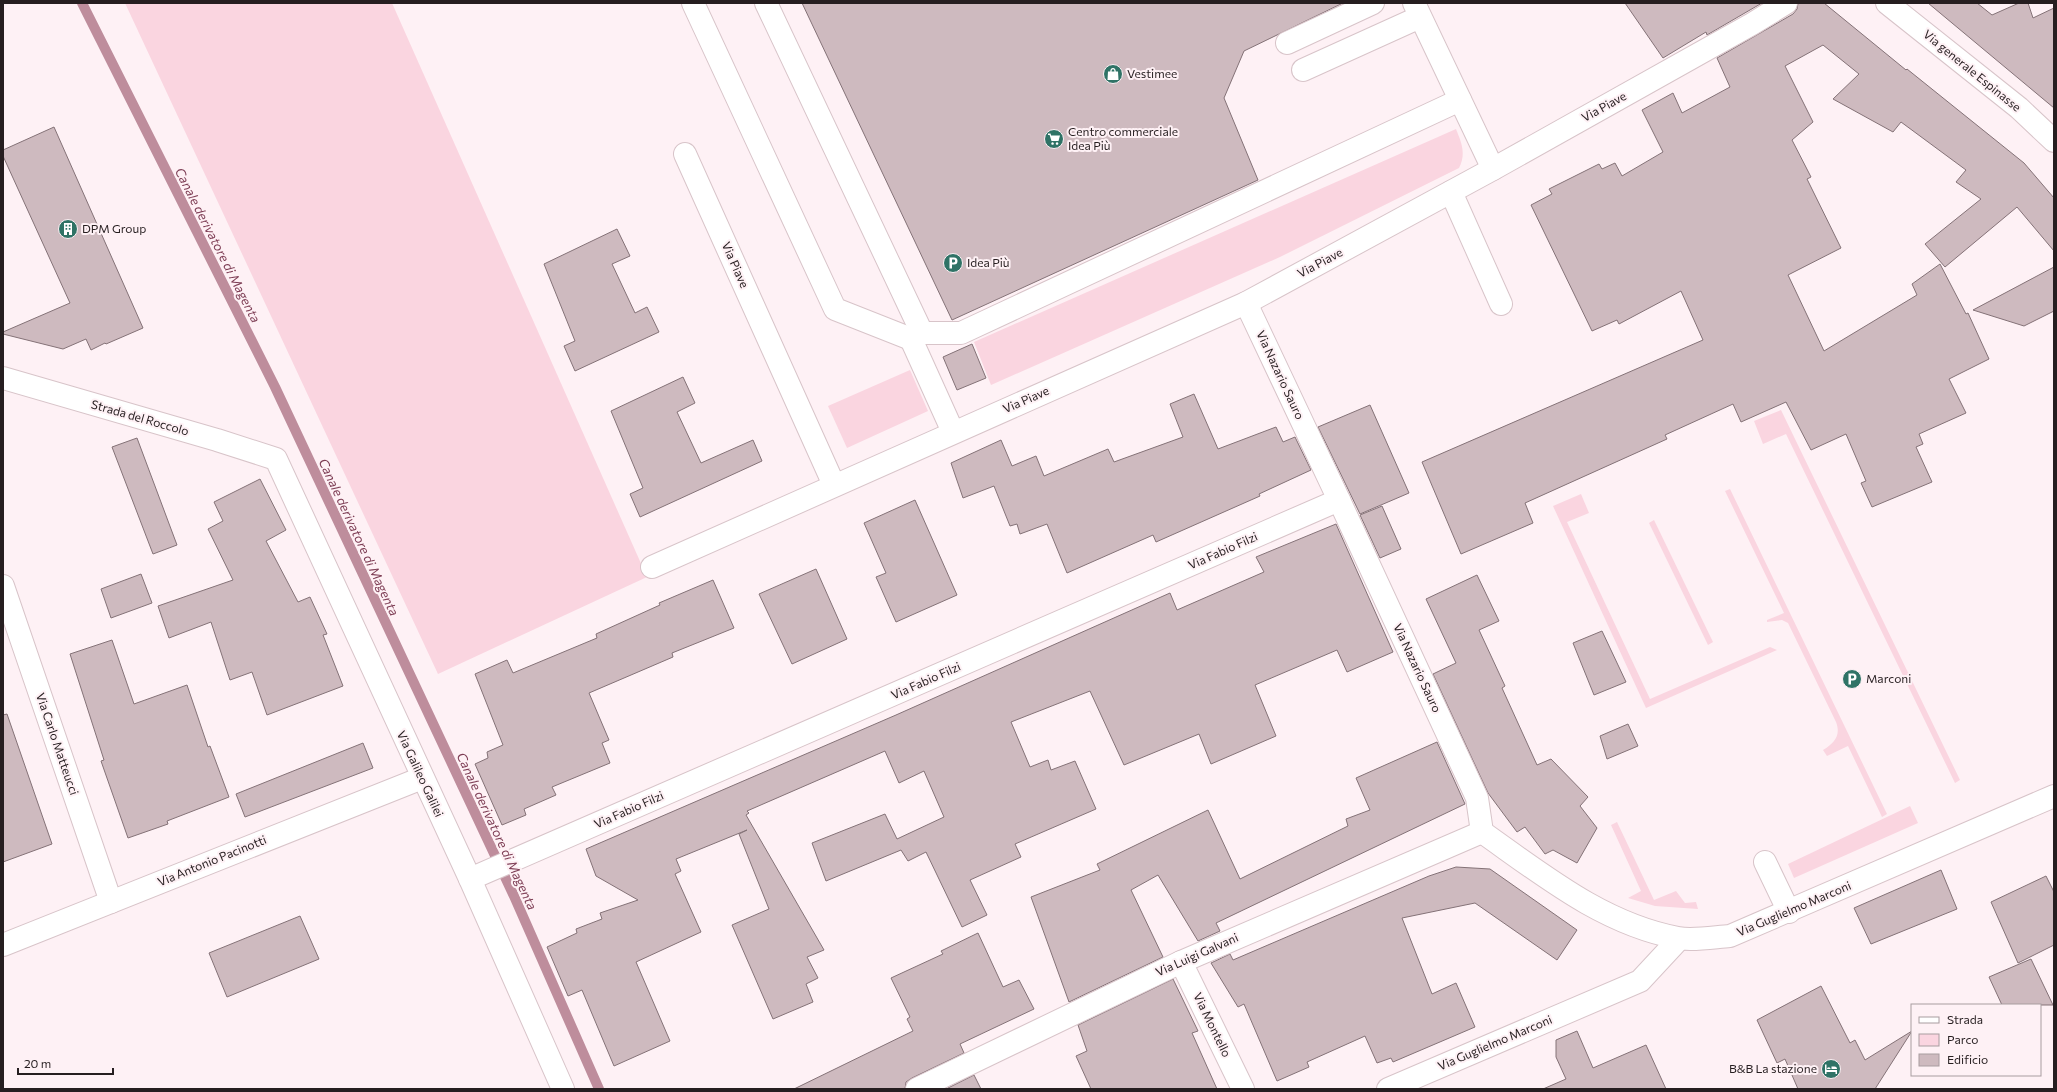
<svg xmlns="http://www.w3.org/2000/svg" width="2057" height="1092" viewBox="0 0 2057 1092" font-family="Commissioner,sans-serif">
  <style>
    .green { fill: #fad5e0 }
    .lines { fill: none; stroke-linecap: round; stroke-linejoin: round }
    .stream { stroke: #be8d9c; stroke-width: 10 }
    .building { fill: #cebabf; stroke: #847277 }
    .minor-casing { stroke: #d8c4c9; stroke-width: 24 }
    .minor { stroke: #fff; stroke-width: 22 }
    .labels { text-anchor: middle; stroke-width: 4; stroke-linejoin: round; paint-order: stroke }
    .street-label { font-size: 12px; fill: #261e20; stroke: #fef1f5 }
    .poi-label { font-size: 12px; fill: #261e20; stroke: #fef1f5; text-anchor: start }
    .water-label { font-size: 13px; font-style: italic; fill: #7e3e55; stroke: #fef1f5 }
  </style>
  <rect width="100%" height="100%" fill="#fef1f5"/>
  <g class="green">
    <path d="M125,3H392L647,577L438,674Z"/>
    <path d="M1456,129C1462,144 1466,154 1459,168L1280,257L991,385L974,342Z"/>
    <path d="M910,370L928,411L847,448L828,406Z"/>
    <path d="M1781,410L1960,780L1955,783L1786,434L1763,444L1754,421Z"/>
    <path d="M1730,489L1887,814L1882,817L1848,746L1827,756L1823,750C1835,743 1841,735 1836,722L1788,623L1782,620L1767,622V620L1784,613L1725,491Z"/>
    <path d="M1581,494L1589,513L1567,522L1650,699L1770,647L1777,650L1646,708L1553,506Z"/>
    <path d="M1654,520L1713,642L1708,645L1649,523Z"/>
    <path d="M1910,806L1918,823L1794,878L1788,864Z"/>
    <path d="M1617,822L1654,900L1676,891L1685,903L1696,902L1698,909L1655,906L1628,898L1641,891L1611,825Z"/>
  </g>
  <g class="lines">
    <path class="stream" d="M82,3L275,387L514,896L599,1089"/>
  </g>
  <g class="building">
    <path d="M802,3H1343L1244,51L1224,98L1258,180L952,320Z"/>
    <path d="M1625,3H1762L1707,35L1706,32L1663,58Z"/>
    <path d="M1798,3H1824L1906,70L1907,69L2024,163L2054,198V251L2017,207L1945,267L1925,244L1981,199L1956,182L1966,170L1901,122L1893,132L1833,99L1859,74L1823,45L1785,66L1813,122L1792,140L1811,177L1807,179L1841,248L1788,275L1824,351L1917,295L1912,284L1940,264L1966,314L1968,313L1989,359L1949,379L1966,413L1919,434L1923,444L1916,447L1932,482L1872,507L1861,483L1866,481L1846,434L1811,450L1786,402L1741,422L1733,404L1665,435L1667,439L1525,503L1533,523L1461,554L1422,462L1703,340L1681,291L1619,324L1617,320L1592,331L1531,205L1552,194L1549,189L1599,164L1602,169L1615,163L1622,176L1663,152L1642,110L1673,93L1682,113L1730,87L1717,58L1793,14L1797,9Z"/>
    <path d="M1928,3H1977L1992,15L2019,3H2028L2033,18L2054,8V108Z"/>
    <path d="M54,127L143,328L106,344L105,343L91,350L86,339L63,349L3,334V332L70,303L3,156V150Z"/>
    <path d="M617,229L630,256L612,264L635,313L647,307L659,332L575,371L564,346L575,341L544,264Z"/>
    <path d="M2054,267V311L2024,326L1973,310Z"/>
    <path d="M972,344L986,378L957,390L943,357Z"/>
    <path d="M683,377L695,403L677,412L701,463L753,440L762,461L640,517L630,494L643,488L611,411Z"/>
    <path d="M1194,394L1218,449L1276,427L1283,442L1295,437L1311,470L1259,494L1260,496L1156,542L1153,535L1067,573L1047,524L1020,534L1017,524L1010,526L994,486L963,498L951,463L1001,440L1012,466L1036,456L1044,476L1108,449L1114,462L1183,437L1170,404Z"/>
    <path d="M1370,405L1409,493L1360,514L1318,427Z"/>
    <path d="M137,438L177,545L153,554L112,447Z"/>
    <path d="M260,479L286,530L266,541L298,602L310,597L327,634L323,635L343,686L267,715L252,672L230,680L211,622L169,638L158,606L233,580L208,529L223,521L214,502Z"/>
    <path d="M915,500L957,595L896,622L876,577L886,573L864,523Z"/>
    <path d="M1382,506L1401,549L1380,558L1360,515Z"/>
    <path d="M1336,524L1393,652L1347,672L1337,650L1255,685L1276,736L1211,764L1199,734L1124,765L1090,691L1011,722L1030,767L1048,760L1051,770L1075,761L1096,809L1015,844L1021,857L970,880L987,915L962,927L926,852L908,861L901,850L826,881L812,843L885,814L897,839L944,817L924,771L899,783L885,751L747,811L749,813L746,815L824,950L807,957L818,978L806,984L813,1002L773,1019L732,925L769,909L739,834L747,830L676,859L681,871L675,874L701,932L636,962L670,1041L614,1066L582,990L568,996L547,947L577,933L576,929L602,919L600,913L638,900L596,876L586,849L896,715L1170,593L1177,610L1264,572L1256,557Z"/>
    <path d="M816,569L847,639L792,664L759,594Z"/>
    <path d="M141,574L152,603L111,618L101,589Z"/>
    <path d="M1477,575L1499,621L1479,630L1505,686L1502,688L1537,765L1551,759L1588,797L1580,806L1597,828L1577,863L1553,850L1545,854L1525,827L1517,832L1488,793L1433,674L1456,663L1426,599Z"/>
    <path d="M713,580L734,628L672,653L673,657L589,693L609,740L602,743L610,763L552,787L556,795L524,809L526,815L502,825L475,764L488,758L487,752L503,745L475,674L507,660L513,673L597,638L596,634L660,605L659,603Z"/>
    <path d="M1602,631L1626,682L1594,695L1573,643Z"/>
    <path d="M112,640L134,704L187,685L208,747L210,746L229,797L167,821L168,824L128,838L101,761L104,760L70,654Z"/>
    <path d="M7,714L52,844L3,862V715Z"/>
    <path d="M1628,724L1638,746L1607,759L1600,736Z"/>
    <path d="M1437,742L1465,804L1216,923L1220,931L1198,941L1158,875L1131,890L1163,957L1069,1002L1031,897L1100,870L1097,864L1208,810L1240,879L1348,826L1346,819L1370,810L1356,778Z"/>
    <path d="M363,743L373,768L245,817L236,794Z"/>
    <path d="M1456,867L1490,869L1577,930L1557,960L1475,903L1402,918L1432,994L1456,983L1475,1027L1393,1062L1391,1058L1377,1063L1365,1036L1307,1062L1309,1067L1277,1081L1244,1004L1238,1007L1211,963L1230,954L1233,960L1429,876Z"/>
    <path d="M1941,870L1957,909L1871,944L1854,908Z"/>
    <path d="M2046,876L2054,892V945L2018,963L1991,902Z"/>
    <path d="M300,916L319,959L227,997L209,953Z"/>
    <path d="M978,933L1003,987L1019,980L1034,1009L960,1044L964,1053L912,1078L906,1082L905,1089H794L913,1031L907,1019L910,1017L891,978L943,954L941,951Z"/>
    <path d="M2031,959L2053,1005H2002L1989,977Z"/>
    <path d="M1173,979L1198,1031L1192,1033L1217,1089H1091L1076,1056L1087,1051L1078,1025Z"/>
    <path d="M1821,986L1850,1043L1855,1040L1865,1060L1912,1031L1875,1089H1798L1785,1059L1777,1063L1757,1020Z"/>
    <path d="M1577,1031L1593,1068L1646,1045L1666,1089H1543L1566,1079L1556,1057V1040Z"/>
    <path d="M974,1075L981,1089H946Z"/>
  </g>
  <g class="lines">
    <g class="minor-casing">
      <g id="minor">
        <path d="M693,3L835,309L911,339L922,333H961L1460,100"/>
        <path d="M766,3L922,333"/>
        <path d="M1414,3L1493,169"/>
        <path d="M1887,3L2019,108L2054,141"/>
        <path d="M1287,43L1373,3"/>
        <path d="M1303,70L1420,17"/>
        <path d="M685,154L834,485"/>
        <path d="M1451,192L1501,304"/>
        <path d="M1246,303L1339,500L1477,798L1482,832C1543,875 1603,924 1678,938C1692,941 1715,937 1730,936L2054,796"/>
        <path d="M911,339L953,432"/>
        <path d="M3,378L217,440L276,459L470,879L563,1089"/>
        <path d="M652,567L1246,303L1493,169L1752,24L1786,3"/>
        <path d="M3,586L111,902"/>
        <path d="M1765,862L1789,912"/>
        <path d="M470,879L1339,500"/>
        <path d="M3,945L422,778"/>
        <path d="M1181,962L1243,1089"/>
        <path d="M917,1089L1181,962L1482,832"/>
        <path d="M1388,1089L1640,981L1679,939"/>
      </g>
    </g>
    <use href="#minor" class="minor"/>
  </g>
  <defs>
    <g id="shop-disc" transform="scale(1)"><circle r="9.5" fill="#2f7366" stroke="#fef1f5"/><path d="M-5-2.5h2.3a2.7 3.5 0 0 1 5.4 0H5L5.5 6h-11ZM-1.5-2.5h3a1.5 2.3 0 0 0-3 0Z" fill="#fff"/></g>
    <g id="supermarket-disc" transform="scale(1)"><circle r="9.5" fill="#2f7366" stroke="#fef1f5"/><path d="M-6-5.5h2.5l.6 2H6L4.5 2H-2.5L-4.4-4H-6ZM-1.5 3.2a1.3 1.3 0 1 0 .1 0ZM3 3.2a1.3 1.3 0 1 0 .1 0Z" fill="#fff"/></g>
    <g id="building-disc" transform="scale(1)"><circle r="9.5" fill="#2f7366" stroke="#fef1f5"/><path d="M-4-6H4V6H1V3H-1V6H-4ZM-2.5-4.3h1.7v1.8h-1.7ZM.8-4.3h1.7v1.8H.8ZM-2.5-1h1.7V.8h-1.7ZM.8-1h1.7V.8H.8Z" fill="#fff"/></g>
    <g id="parking-disc" transform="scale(1)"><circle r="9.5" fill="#2f7366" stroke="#fef1f5"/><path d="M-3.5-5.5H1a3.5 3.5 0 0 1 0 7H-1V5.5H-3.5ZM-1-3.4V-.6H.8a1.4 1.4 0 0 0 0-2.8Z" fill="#fff"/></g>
    <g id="hotel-disc" transform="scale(1)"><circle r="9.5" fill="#2f7366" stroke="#fef1f5"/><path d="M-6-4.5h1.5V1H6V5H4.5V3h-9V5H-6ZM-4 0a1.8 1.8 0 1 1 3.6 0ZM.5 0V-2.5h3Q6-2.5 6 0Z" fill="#fff"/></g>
  </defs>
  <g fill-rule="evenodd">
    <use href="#shop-disc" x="1113" y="74"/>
    <use href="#supermarket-disc" x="1054" y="139"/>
    <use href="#building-disc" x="68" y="229"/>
    <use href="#parking-disc" x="953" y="263"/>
    <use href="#parking-disc" x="1852" y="679"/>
    <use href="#hotel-disc" x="1831" y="1069"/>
  </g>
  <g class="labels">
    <g class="street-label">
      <text transform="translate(1972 71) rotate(39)" y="4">Via generale Espinasse</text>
      <text transform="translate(1604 107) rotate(-29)" y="4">Via Piave</text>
      <text transform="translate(1320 263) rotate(-28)" y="4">Via Piave</text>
      <text transform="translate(735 265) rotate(66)" y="4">Via Piave</text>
      <text transform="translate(1280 375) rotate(65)" y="4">Via Nazario Sauro</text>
      <text transform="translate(1026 400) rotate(-24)" y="4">Via Piave</text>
      <text transform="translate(140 418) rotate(16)" y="4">Strada del Roccolo</text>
      <text transform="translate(1223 551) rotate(-24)" y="4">Via Fabio Filzi</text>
      <text transform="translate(1417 668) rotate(65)" y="4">Via Nazario Sauro</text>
      <text transform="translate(926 681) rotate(-24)" y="4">Via Fabio Filzi</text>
      <text transform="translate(57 744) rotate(71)" y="4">Via Carlo Matteucci</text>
      <text transform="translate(420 774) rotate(65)" y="4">Via Galileo Galilei</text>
      <text transform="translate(629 810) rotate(-24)" y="4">Via Fabio Filzi</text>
      <text transform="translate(212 861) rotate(-22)" y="4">Via Antonio Pacinotti</text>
      <text transform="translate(1794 909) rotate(-23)" y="4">Via Guglielmo Marconi</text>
      <text transform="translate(1197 955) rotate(-24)" y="4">Via Luigi Galvani</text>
      <text transform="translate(1212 1025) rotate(64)" y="4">Via Montello</text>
      <text transform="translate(1495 1043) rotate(-23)" y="4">Via Guglielmo Marconi</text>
    </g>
    <g class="poi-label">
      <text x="1127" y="78">Vestimee</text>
      <text x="1068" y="136">Centro commerciale<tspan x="1068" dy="14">Idea Più</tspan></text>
      <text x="82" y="233">DPM Group</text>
      <text x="967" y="267">Idea Più</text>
      <text x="1866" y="683">Marconi</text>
      <text x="1817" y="1073" text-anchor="end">B&amp;B La stazione</text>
    </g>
    <g class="water-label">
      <text transform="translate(218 245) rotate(63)" y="5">Canale derivatore di Magenta</text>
      <text transform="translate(359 537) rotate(65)" y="5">Canale derivatore di Magenta</text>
      <text transform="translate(497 831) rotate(65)" y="5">Canale derivatore di Magenta</text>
    </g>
  </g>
  <rect width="2057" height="1092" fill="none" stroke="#261e20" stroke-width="8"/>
  <rect x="1911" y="1004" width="130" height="72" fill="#fef1f5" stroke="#a89da0"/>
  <rect x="1919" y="1017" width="20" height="6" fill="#ffffff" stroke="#a89da0"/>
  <text x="1947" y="1024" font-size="12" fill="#261e20">Strada</text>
  <rect x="1919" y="1034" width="20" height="12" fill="#fad5e0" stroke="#a89da0"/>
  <text x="1947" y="1044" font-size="12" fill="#261e20">Parco</text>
  <rect x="1919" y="1054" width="20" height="12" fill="#cebabf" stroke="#a89da0"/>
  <text x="1947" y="1064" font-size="12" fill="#261e20">Edificio</text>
  <path d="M18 1068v6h95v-6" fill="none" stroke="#261e20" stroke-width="2"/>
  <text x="24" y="1068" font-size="12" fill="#261e20" stroke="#fef1f5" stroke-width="3" paint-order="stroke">20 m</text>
</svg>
